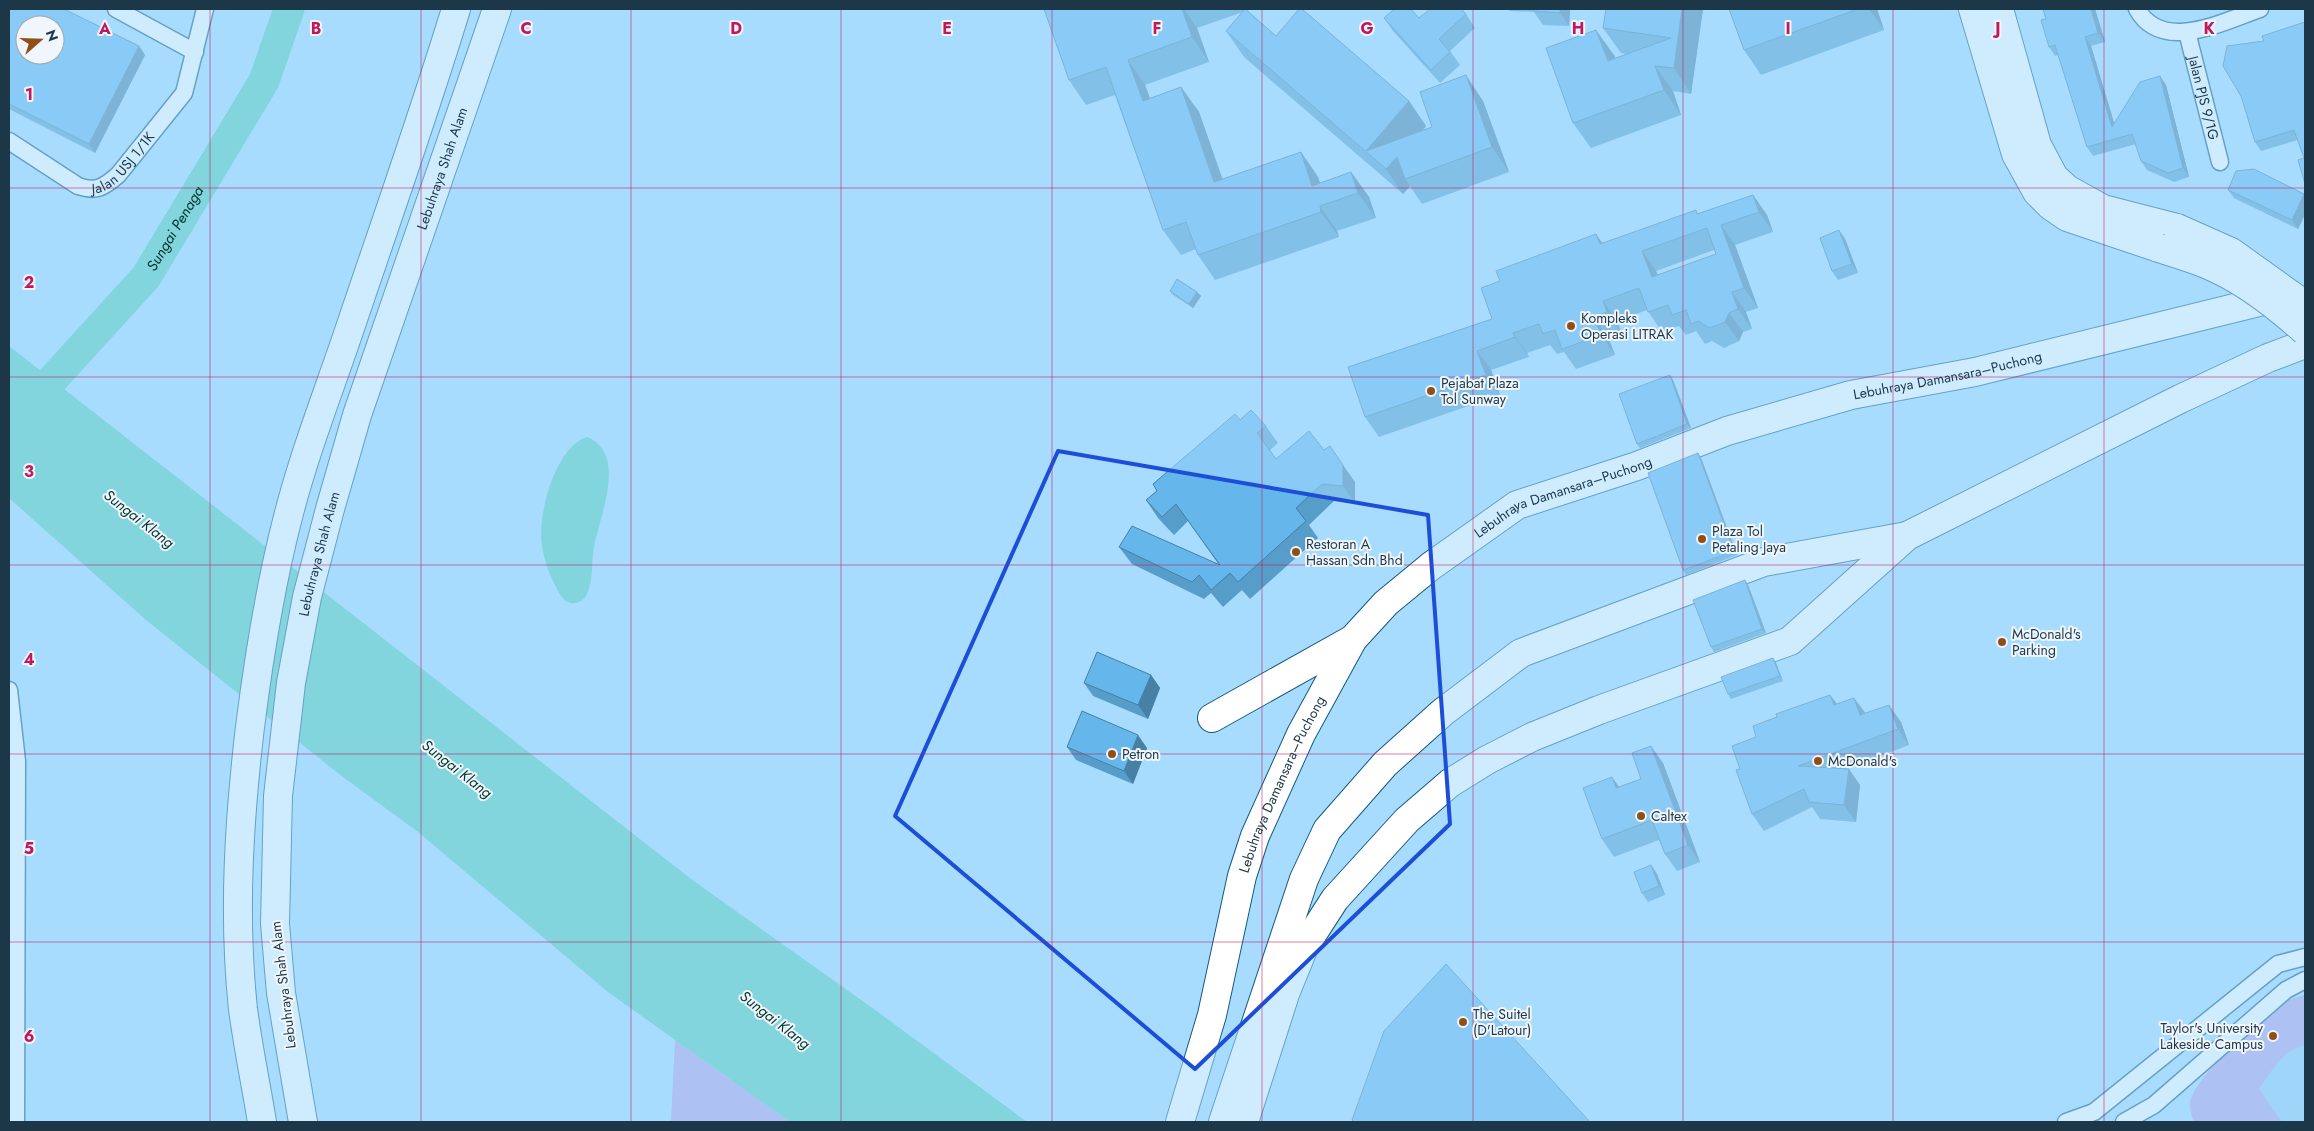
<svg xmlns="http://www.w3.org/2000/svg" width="2314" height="1131" viewBox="0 0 2314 1131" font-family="Jost,sans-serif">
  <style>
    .built { fill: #94ccf1 }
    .green { fill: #b49fe2 }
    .water { fill: #56c9b3 }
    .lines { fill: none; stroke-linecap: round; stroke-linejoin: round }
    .river { stroke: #56c9b3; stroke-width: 31 }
    .street-casing { stroke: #135a80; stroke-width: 19 }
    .highway-casing { stroke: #135a80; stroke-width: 30 }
    .street { stroke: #fff; stroke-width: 16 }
    .highway { stroke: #fff; stroke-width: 28 }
    .highway-bridge-casing { stroke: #135a80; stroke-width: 30; stroke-linecap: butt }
    .highway-bridge { stroke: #fff; stroke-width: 28 }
    .wall { fill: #579dca; fill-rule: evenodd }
    .shaded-wall { fill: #4780a4 }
    .building { fill: #65b7eb; stroke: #4780a4; fill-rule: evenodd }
    .marked { fill: none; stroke: #1d4ed8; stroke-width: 4; stroke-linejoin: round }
    .grid { fill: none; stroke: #c2185b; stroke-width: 1; stroke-opacity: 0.55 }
    .poi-dot { fill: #8e5015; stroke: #f0f6fb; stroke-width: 2 }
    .labels { text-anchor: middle; stroke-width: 4; stroke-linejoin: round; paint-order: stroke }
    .street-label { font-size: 14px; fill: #1c3748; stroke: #f0f6fb }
    .poi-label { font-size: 14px; fill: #1c3748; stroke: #f0f6fb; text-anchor: start }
    .water-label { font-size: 15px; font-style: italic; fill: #00362d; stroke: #f0f6fb }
    .grid-label { font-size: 16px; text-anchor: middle; font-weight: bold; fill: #c2185b; stroke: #f0f6fb; stroke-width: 4; stroke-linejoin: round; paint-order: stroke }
  </style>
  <rect width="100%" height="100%" fill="#a8dcff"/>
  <path class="built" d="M2305,995V1122H2194L2190,1102L2195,1089L2276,1007L2289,999Z"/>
  <g class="green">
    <path d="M2305,995V1045C2284,1048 2270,1073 2259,1089L2282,1122H2194C2191,1116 2190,1110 2190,1103C2193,1079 2256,1020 2276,1006C2285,1000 2295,998 2305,995Z"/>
    <path d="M675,1040L790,1122H671Z"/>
  </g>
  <g class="water">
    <path d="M9,346L691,879L878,1012L1027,1122H790L608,992L418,832L339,774L146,620L9,498Z"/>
    <path d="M587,437C628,454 600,514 594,547C591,563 594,581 586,596C583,601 576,604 570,603C561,600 558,590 554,583C548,571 544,559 542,546C537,515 555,447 587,437Z"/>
  </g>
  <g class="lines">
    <path class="river" id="s1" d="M26,413L53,379L146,277L264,81L289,9"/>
    <g class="street-casing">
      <g id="street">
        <path d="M116,9L195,52"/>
        <path d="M2137,9C2162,54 2224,21 2260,9"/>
        <path id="s2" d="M2187,32L2220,162"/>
        <path id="s3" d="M9,141L78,186C96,192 103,188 118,175L184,93L205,9"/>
        <path d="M9,690L17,761L16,1122"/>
        <path d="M2066,1122L2094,1112L2278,964L2305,957"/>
        <path d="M2124,1122L2154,1105L2286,990L2305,980"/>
      </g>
    </g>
    <g class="highway-casing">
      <g id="highway">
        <path d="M1973,9L2016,154L2037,192L2051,206L2067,217L2159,248"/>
        <path d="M1999,9L2037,145L2054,177L2067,189L2103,209L2177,228"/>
        <path d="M1212,718L1353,639"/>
        <path d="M262,1122C256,1085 248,1047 243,1009C233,915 239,820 250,727C259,656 270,586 288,517C304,454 328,393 349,331C385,224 423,117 456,9"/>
        <path id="s4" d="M303,1122L281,993L275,924L278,796L291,683L307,597L330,509L357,415L497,9"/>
        <path id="s5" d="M1180,1122L1212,1015L1242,876L1255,836L1301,734L1353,639L1386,603L1431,566L1517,505L1637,466L1727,431L1851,395L1975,372L2287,295"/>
        <path d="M1223,1122L1304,879L1327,830L1385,764L1443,712L1521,653L1716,580L1764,562L1907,536"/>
        <path d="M1244,1122L1285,994L1304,947L1335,899L1407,820L1450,783L1487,760L1532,737L1599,710L1790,641L1907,536L2180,399L2268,358L2305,344"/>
      </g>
    </g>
    <use href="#street" class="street"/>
    <use href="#highway" class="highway"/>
    <g class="highway-bridge-casing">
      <g id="highway-bridge">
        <path d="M2177,228L2231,252L2305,305"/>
        <path d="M2159,248C2174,253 2191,258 2206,264C2243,279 2276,305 2305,331"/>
      </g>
    </g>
    <use href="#highway-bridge" class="highway-bridge"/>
  </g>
  <g class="wall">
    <path d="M9,9L139,46L145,55L95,153L9,109Z"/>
    <path d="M1044,9H1252L1247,10L1276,36L1409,101L1426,126L1423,130L1432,127L1483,101L1509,172L1422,204L1410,186L1403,194L1244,57L1226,31L1243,12L1197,28L1209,62L1145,85L1150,98L1181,87L1199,112L1222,179L1301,152L1318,177L1320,183L1351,172L1369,197L1376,218L1337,231L1339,237L1215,280L1198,255L1196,249L1181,255L1163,230L1115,95L1086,105L1069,80Z"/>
    <path d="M1508,9H1570L1569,26L1543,25L1534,12L1509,11Z"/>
    <path d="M1606,9H1703L1691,94L1673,91L1681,115L1591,148L1573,123L1614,55L1615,58L1626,54L1621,53L1603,28Z"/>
    <path d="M1729,9H1877L1884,30L1761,75L1744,50Z"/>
    <path d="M2043,9H2095L2105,42L2091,46L2114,123L2166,85L2189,177L2174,182L2147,170L2141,161L2136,144L2093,156L2087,147L2058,55L2055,56L2049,47L2046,19Z"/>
    <path d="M1466,14L1475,28L1450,51L1460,65L1440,83L1393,31L1384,18H1419Z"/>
    <path d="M2264,41L2304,158L2298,140L2261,151L2255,142L2241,96Z"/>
    <path d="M2228,190L2304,194L2305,195V214L2298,229L2234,198Z"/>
    <path d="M1753,195L1767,215L1773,232L1735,245L1758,308L1746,312L1752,329L1743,332L1739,341L1724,348L1712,341L1705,344L1696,331L1686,335L1679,326L1662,332L1647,310L1617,321L1621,332L1608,337L1615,355L1576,369L1564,352L1557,354L1550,345L1527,353L1529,357L1491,370L1500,395L1379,437L1365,417L1492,319L1602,243L1698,214ZM1714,250L1716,254L1658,275L1656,271Z"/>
    <path d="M1839,230L1845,239L1858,273L1838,280L1832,271Z"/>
    <path d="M1170,291L1197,292L1201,296L1193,308L1173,295Z"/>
    <path d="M1670,375L1673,380L1691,428L1640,448L1637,444Z"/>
    <path d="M1240,420L1266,426L1278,443L1270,450L1276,459L1324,450L1355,482V503L1334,501L1309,525L1318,538L1250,599L1242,590L1223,607L1211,593L1204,599L1132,564L1119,547L1219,565L1188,521L1174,535L1158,518L1146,500Z"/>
    <path d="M1698,453L1701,458L1737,555L1686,575L1683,570Z"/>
    <path d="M1748,585L1766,633L1714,652L1711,647Z"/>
    <path d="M1773,658L1776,663L1783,681L1731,699L1728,694Z"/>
    <path d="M1151,675L1160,688L1148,719L1093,696L1084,683Z"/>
    <path d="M1830,695L1837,704L1854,698L1865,713L1901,722L1909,745L1846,769L1860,785L1856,822L1820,819L1812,807L1764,831L1752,814L1756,737Z"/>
    <path d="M1067,747L1147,748L1133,784L1076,760Z"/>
    <path d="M1663,763L1700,862L1677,871L1665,854L1659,840L1614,857L1602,839L1619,787L1641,779Z"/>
    <path d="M1651,865L1657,874L1665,895L1648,902L1642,893Z"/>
  </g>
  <g class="shaded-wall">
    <path d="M1182,9H1184L1197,28L1209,62L1192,37Z"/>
    <path d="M1560,9H1570L1569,26L1560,13Z"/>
    <path d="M1682,9H1703L1691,94L1674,68Z"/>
    <path d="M1869,9H1877L1884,30Z"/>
    <path d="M2091,9H2095L2105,42L2098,33Z"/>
    <path d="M1596,30L1614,55L1625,86L1608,61Z"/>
    <path d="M2085,37L2091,46L2118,136L2112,127Z"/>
    <path d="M139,46L145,55L95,153L89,144Z"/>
    <path d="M1128,60L1145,85L1160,126L1143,101Z"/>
    <path d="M1655,66L1673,91L1681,115L1664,90Z"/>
    <path d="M1466,75L1483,101L1509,172L1492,147Z"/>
    <path d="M2160,76L2166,85L2189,177L2183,168Z"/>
    <path d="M1181,87L1199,112L1232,206L1214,182Z"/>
    <path d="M1409,101L1426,126L1398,159L1405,179L1410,186L1403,194L1386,169L1366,151Z"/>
    <path d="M1301,152L1318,177L1327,204L1312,186Z"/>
    <path d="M1351,172L1369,197L1376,218L1358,193Z"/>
    <path d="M2304,194L2305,195V214L2298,229L2292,220Z"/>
    <path d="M1753,195L1767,215L1773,232L1759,212Z"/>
    <path d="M1320,206L1337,231L1339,237L1321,212Z"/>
    <path d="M1721,225L1735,245L1758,308L1744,288Z"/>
    <path d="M1839,230L1845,239L1858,273L1852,264Z"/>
    <path d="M1596,234L1610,254L1600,244Z"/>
    <path d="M1642,251L1656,271L1666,297L1652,277Z"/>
    <path d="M1197,292L1201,296L1193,308L1189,304Z"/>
    <path d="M1732,292L1746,312L1752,329L1738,309Z"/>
    <path d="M1603,301L1617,321L1621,332L1607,312Z"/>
    <path d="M1729,313L1743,332L1739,341L1725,322Z"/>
    <path d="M1594,317L1608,337L1615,355L1601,335Z"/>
    <path d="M1513,333L1527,353L1529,357L1515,337Z"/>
    <path d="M1477,351L1491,370L1500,395L1486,375Z"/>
    <path d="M1670,375L1673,380L1691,428L1687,424Z"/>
    <path d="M1698,453L1701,458L1737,555L1734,551Z"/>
    <path d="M1343,465L1355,482V503L1343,486Z"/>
    <path d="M1745,580L1748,585L1766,633L1762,629Z"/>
    <path d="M1773,658L1776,663L1783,681L1780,676Z"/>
    <path d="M1151,675L1160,688L1148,719L1138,705Z"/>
    <path d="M1830,695L1842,711L1834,705Z"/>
    <path d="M1854,698L1866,714L1860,715Z"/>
    <path d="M1889,705L1901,722L1909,745L1898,729Z"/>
    <path d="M1138,735L1147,748L1133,784L1124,771Z"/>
    <path d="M1651,746L1663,763L1700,862L1688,845Z"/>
    <path d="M1849,769L1860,785L1856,822L1844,805Z"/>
    <path d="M1612,777L1624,794L1616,788Z"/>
    <path d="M1651,865L1657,874L1665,895L1659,886Z"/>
  </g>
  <g class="building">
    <path d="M9,9H64L139,46L89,144L9,104ZM25,25H55V55H25Z"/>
    <path d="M1044,9H1182L1192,37L1128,60L1143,101L1181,87L1214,182L1301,152L1312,186L1351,172L1358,193L1320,206L1321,212L1198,255L1186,222L1163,230L1106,67L1069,80Z"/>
    <path d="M1245,9L1276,36L1299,9H1302L1409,101L1366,151L1432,127L1420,92L1466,75L1492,147L1405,179L1397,157L1386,169L1226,31Z"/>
    <path d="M1394,9H1411L1419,18L1430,9H1461L1466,14L1439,39L1450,52L1431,70L1384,18Z"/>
    <path d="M1534,9H1560V13L1534,11Z"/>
    <path d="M1606,9H1682L1674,68L1655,66L1664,90L1573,123L1546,48L1596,30L1608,61L1671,38L1603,28Z"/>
    <path d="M1729,9H1858L1744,50Z"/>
    <path d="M2043,9H2091L2098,33L2085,37L2112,127L2140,82L2160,76L2183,168L2168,173L2141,161L2132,134L2087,147L2055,45L2049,47L2041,20L2046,19Z"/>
    <path d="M2305,22V184L2298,160L2304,158L2294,130L2255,142L2241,96L2223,66L2227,46L2264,41L2262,36Z"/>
    <path d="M2254,169L2304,194L2292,220L2228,190L2236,171Z"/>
    <path d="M1753,195L1759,212L1721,225L1744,288L1732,292L1738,309L1729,313L1725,322L1710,328L1698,321L1691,324L1686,310L1672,315L1668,305L1648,312L1639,288L1603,301L1607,312L1594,317L1601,335L1562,349L1555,330L1543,334L1539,324L1513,333L1515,337L1477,351L1486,375L1365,417L1348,367L1492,319L1481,288L1500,281L1496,271L1596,234L1600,244L1696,210L1697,214ZM1707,228L1716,254L1652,277L1642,251Z"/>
    <path d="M1839,230L1852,264L1832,271L1820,238Z"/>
    <path d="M1177,279L1197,292L1189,304L1170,291Z"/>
    <path d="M1670,375L1687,424L1637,444L1619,394Z"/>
    <path d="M1251,410L1266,426L1257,433L1276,459L1309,431L1324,450L1330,446L1343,465V486L1322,484L1296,508L1306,521L1238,582L1230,573L1211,590L1199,575L1192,582L1119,547L1132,526L1220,565L1176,504L1162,517L1146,500L1157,491L1153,484L1235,414L1240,420Z"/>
    <path d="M1698,453L1734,551L1683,570L1648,473Z"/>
    <path d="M1745,580L1762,629L1711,647L1693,600Z"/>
    <path d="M1097,652L1151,675L1138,705L1084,683Z"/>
    <path d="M1773,658L1780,676L1728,694L1721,677Z"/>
    <path d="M1830,695L1834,705L1854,698L1860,715L1889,705L1898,729L1798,766L1849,769L1844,805L1809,802L1804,789L1752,814L1736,770L1740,769L1732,746L1756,737L1753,726L1777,717L1776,714Z"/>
    <path d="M1082,711L1138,735L1124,771L1067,747Z"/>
    <path d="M1651,746L1688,845L1665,854L1652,820L1602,839L1583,788L1612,777L1616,788L1641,779L1632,753Z"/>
    <path d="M1651,865L1659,886L1642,893L1634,872Z"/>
    <path d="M1446,964L1590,1122H1354L1352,1120L1384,1031Z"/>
  </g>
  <path d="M0 0H2314V1131H0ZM1058,451L1428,515L1450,824L1195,1069L895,816Z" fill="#a8dcff" fill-opacity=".55" fill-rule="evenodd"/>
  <path class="marked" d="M1058,451L1428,515L1450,824L1195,1069L895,816Z"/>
  <path class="grid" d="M210,9V1122M421,9V1122M631,9V1122M841,9V1122M1052,9V1122M1262,9V1122M1473,9V1122M1683,9V1122M1893,9V1122M2104,9V1122M9,188H2305M9,377H2305M9,565H2305M9,754H2305M9,942H2305"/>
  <g class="poi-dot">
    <circle cx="1571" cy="326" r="5"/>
    <circle cx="1431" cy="391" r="5"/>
    <circle cx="1702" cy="539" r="5"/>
    <circle cx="1296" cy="552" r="5"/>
    <circle cx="2002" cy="642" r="5"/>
    <circle cx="1112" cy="754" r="5"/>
    <circle cx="1818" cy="761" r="5"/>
    <circle cx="1641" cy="816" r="5"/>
    <circle cx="1463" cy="1022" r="5"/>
    <circle cx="2273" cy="1036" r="5"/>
  </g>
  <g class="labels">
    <g class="street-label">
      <text dy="5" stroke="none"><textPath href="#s2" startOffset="68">Jalan PJS 9/1G</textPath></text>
      <text dy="5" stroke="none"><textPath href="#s3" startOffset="138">Jalan USJ 1/1K</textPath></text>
      <text dy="5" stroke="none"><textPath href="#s4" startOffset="979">Lebuhraya Shah Alam</textPath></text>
      <text dy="5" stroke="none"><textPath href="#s5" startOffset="1179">Lebuhraya Damansara–Puchong</textPath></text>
      <text dy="5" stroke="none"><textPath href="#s5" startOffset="774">Lebuhraya Damansara–Puchong</textPath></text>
      <text dy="5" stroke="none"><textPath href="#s4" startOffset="574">Lebuhraya Shah Alam</textPath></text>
      <text dy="5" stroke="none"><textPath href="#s5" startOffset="354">Lebuhraya Damansara–Puchong</textPath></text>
      <text transform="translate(283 985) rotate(-97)" y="5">Lebuhraya Shah Alam</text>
    </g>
    <g class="poi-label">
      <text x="1581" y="323">Kompleks<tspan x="1581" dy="16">Operasi LITRAK</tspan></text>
      <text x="1441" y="388">Pejabat Plaza<tspan x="1441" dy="16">Tol Sunway</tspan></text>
      <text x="1712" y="536">Plaza Tol<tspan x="1712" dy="16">Petaling Jaya</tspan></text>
      <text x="1306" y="549">Restoran A<tspan x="1306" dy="16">Hassan Sdn Bhd</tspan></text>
      <text x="2012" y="639">McDonald's<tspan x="2012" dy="16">Parking</tspan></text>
      <text x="1122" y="759">Petron</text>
      <text x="1828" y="766">McDonald's</text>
      <text x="1651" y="821">Caltex</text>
      <text x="1473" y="1019">The Suitel<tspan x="1473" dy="16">(D'Latour)</tspan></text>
      <text x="2263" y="1033" text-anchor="end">Taylor's University<tspan x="2263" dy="16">Lakeside Campus</tspan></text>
    </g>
    <g class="water-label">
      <text dy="5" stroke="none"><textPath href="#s1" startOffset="238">Sungai Penaga</textPath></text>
      <text transform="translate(139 519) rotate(38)" y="5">Sungai Klang</text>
      <text transform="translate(457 769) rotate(38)" y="5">Sungai Klang</text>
      <text transform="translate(775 1020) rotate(38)" y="5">Sungai Klang</text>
    </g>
  </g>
  <g class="grid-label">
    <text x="105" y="34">A</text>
    <text x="316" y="34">B</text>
    <text x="526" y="34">C</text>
    <text x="736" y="34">D</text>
    <text x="947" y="34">E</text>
    <text x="1157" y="34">F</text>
    <text x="1367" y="34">G</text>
    <text x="1578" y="34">H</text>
    <text x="1788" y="34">I</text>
    <text x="1998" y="34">J</text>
    <text x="2209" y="34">K</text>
    <text x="29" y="100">1</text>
    <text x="29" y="288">2</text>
    <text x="29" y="477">3</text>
    <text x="29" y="665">4</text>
    <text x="29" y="854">5</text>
    <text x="29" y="1042">6</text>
  </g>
  <rect width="2314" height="1131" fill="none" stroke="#1c3748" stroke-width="20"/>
  <g transform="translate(40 40) rotate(70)"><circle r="24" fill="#f0f6fb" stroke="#9baab3"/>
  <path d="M0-4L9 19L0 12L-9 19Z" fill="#8e5015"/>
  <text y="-8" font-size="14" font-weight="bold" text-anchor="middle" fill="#1c3748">N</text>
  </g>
</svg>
